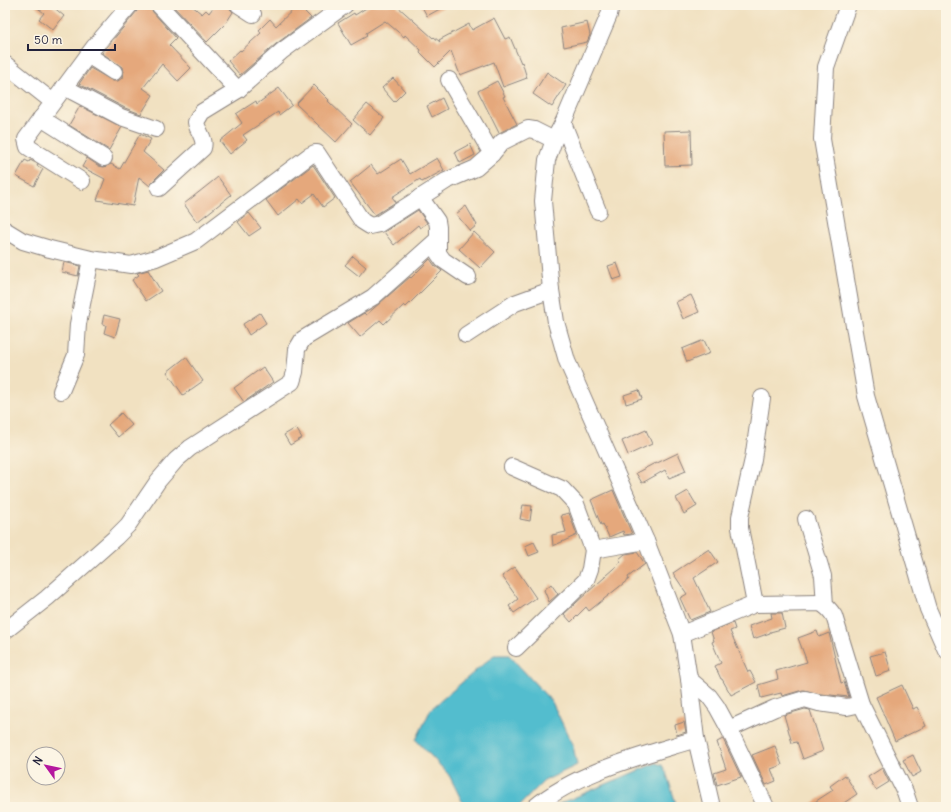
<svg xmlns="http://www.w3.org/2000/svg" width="951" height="812" viewBox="0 0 951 812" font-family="Delius,sans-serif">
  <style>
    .water { fill: #52bdce; stroke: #3a7084 }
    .building { fill: #e5a87b }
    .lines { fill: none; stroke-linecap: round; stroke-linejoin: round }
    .minor-casing { stroke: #8a827e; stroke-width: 18 }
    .minor { stroke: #fff; stroke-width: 16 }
  </style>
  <rect width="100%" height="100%" fill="#fcf5e5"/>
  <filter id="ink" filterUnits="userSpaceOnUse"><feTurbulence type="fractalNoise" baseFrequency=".025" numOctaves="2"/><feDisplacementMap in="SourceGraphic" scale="8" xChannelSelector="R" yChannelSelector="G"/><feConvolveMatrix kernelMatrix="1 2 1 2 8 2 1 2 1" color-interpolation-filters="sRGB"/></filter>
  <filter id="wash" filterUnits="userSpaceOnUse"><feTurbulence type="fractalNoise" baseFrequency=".012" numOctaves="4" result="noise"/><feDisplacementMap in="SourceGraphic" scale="16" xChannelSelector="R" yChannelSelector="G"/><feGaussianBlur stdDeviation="0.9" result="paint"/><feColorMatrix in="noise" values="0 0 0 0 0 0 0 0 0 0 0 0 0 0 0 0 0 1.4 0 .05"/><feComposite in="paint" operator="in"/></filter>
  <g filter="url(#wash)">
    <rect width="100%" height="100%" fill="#f1e1c1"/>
    <g class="water">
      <path d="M494,655H509L552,702L573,746L577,765L544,781L518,807H465L449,775L416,740L431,709Z"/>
      <path d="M656,763L662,765L666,772L677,807H552Z"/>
    </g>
    <g id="blocks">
      <g class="building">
        <path d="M34,5H51L64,16L53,30L39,19L44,13Z"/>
        <path d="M139,5H150L152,11L176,38L169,45L191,68L178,81L162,64L143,88L153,95L141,114L125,108L79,84L90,68L113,81H118L122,78L123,72L122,67L102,53L137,11Z"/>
        <path d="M172,5H191L202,14L206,10L209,13L215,5H230V9L233,12L226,23L207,42Z"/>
        <path d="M298,5L311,18L276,44L240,75L228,61L240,50L241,51L261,33L259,30L270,19L276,26Z"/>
        <path d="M371,5H396L433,38L434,37L440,42L439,40L469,24L472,30L494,18L505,39L510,37L521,63L522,62L527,78L503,87L494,62L460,75L451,51L435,67L420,52L421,50L405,35L404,37L385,21L366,33L367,36L351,45L338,23L354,13L355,15Z"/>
        <path d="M421,5H447L427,16Z"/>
        <path d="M587,22L590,35L587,42L564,47L561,28Z"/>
        <path d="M547,72L566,85L552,107L533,94Z"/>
        <path d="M393,78L405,91L394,102L382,88Z"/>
        <path d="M497,81L505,96L503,97L517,124L499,133L478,91Z"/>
        <path d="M314,85L329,100L328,101L352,124L336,142L296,104Z"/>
        <path d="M279,88L292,105L279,115L278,112L243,135L247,140L230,154L220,141L242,123L236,114L256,101L257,104Z"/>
        <path d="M442,98L447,109L432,117L427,106Z"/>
        <path d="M367,104L384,118L370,135L353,120Z"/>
        <path d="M80,106L122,127L109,150L69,125Z"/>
        <path d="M691,130L692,165L665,166L664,131Z"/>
        <path d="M140,134L151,139L143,152L164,170L153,181L150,186L139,177L133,206L97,200L105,179L82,167L87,158L99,166L104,167L111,164L120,169Z"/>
        <path d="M470,144L475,155L460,163L455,152Z"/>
        <path d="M437,158L444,170L422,182L420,179L392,197L396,202L375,215L350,182L371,165L378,174L401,159L410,174Z"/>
        <path d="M25,160L29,162L30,160L38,164L37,166L43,169L34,186L16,176Z"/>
        <path d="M313,165L335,198L323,207L314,194L302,203L299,199L278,216L266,200Z"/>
        <path d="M218,177L231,195L197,222L184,204Z"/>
        <path d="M466,206L477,225L470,231L456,214Z"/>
        <path d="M418,210L427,223L420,228L418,225L394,245L384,232Z"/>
        <path d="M249,213L261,228L249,236L238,222Z"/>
        <path d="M474,232L495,252L480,268L459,249Z"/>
        <path d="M353,256L366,267L359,276L345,265Z"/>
        <path d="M430,259L435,266L442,271L406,307L404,305L384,324L380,320L360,337L348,323L364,313L366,315L410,277L411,278Z"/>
        <path d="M64,262L80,266L78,276L62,272Z"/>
        <path d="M617,263L622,277L613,280L608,266Z"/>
        <path d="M148,270L161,291L146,301L132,280L139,275L137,273Z"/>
        <path d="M691,295L699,312L683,319L676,302Z"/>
        <path d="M260,313L266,323L249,335L243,324Z"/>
        <path d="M104,315L120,319L115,337L104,333L106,325L102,324Z"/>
        <path d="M704,340L710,353L687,362L682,349Z"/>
        <path d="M186,357L203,381L183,395L167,372Z"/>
        <path d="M263,367L273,382L244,402L234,388Z"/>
        <path d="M639,390L642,399L626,404L624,395Z"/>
        <path d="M121,413L132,425L118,437L108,425Z"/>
        <path d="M296,428L302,438L290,445L284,435Z"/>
        <path d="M646,430L652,444L628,455L622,441Z"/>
        <path d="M678,453L686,471L669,478L665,470L642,483L636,473L655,463V464Z"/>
        <path d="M613,490L632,534L624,535L623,531L609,537L603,524L601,525L591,500Z"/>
        <path d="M688,491L697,506L684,514L676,498Z"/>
        <path d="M523,505L532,506L530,521L520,519Z"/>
        <path d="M569,513L577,535L553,546L552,535L566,532L561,515Z"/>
        <path d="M534,542L539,552L529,556L525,546Z"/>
        <path d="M709,549L718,562L694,578L710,612L690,620L680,598L687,594L673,573Z"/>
        <path d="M637,552L645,564L628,577L629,579L589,611L586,607L571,622L564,614L588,592L605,577V576L621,562L619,559L625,554Z"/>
        <path d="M515,567L536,598L514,613L509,606L518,599L502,576Z"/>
        <path d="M551,584L558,594L549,602L544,590Z"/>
        <path d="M771,613H782L785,628L770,632V633L753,639L749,626L772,618Z"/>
        <path d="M733,623L735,629L730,631L748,672L750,671L756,682L731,695L722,679H721L715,666L721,663L712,642L714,641L711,632Z"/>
        <path d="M817,631L819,637L829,633L841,683L844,682L849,697L821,694L803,690L782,696L781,693L761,698L758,685L778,679L776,671L807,662L798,638Z"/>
        <path d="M885,652L891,671L876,676L870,656Z"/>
        <path d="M902,685L913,709L917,707L926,726L895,741L876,697Z"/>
        <path d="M805,709L810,710L823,751L803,759L797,742L792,743L784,715Z"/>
        <path d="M684,722L686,732L677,735L675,725Z"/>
        <path d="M723,739L741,777L717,785L714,773L726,769L717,742Z"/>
        <path d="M775,746L782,765L771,769L776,781L766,785L752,755Z"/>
        <path d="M913,755L921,772L912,777L903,760Z"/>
        <path d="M882,768L889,782L876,790L868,777Z"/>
        <path d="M845,775L857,794L838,807H807L833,790L830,786Z"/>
      </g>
    </g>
  </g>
  <g filter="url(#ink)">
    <use href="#blocks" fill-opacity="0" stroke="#8a827e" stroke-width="1"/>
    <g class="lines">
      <g class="minor-casing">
        <g id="minor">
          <path d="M159,5L238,90"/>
          <path d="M239,5L253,14"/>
          <path d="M611,5L609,15L563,123L554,140L547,160L543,201L551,290L556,322L567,361L646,541L682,634L689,679L696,739L712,807"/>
          <path d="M848,5L826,67L822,139L866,396L928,609L946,650"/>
          <path d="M88,55L114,72"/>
          <path d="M5,64L53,102"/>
          <path d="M449,80L492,154"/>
          <path d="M64,87L121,117L156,129"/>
          <path d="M41,118L104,158"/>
          <path d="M563,123L598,211"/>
          <path d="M82,181L28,147L26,139L94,47L130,5"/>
          <path d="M159,188L203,148C206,138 197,131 196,122L202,112L238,90L282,51L345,5"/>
          <path d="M420,197L437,221L438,227V253L443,260L468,277"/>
          <path d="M5,230L23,241L50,249L91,259L131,265L156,258L196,241L309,156L315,153H317L362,221L370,226L379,224L446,181L476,168L492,154L502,142L528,129L534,130L554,140"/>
          <path d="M466,335L515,303L551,290"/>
          <path d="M61,391L76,355L78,324L91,259"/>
          <path d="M512,467L562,489L576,504L593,550L590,569L586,580L516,648"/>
          <path d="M806,519L823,576L825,605"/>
          <path d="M593,550L646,541"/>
          <path d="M755,604L740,528V517L753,459L762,398"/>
          <path d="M5,631L47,598L116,537L128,525L158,481L176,460L190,448L292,382L295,372L297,349L303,339L373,297L437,240"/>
          <path d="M682,634L755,604L820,603C827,606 830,610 834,616L861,704L905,792L910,807"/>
          <path d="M689,679L709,696L717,707L729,729L766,807"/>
          <path d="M729,729L775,708L805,699L819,703L847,707L861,704"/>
          <path d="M535,807C579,771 642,756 696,739"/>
        </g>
      </g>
      <use href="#minor" class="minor"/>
    </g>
  </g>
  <rect width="951" height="812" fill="none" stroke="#fcf5e5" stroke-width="20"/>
  <g transform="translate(46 766) rotate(303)"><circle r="19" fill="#fcf5e5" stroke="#a5a1a1"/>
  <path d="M0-3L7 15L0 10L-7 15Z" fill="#b5179e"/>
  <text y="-6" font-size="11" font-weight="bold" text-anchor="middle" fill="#22223b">N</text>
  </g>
  <path d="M28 44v6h87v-6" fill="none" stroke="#22223b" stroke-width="2"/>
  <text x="34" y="44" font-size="12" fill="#22223b" stroke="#fcf5e5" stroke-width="3" paint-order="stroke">50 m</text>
</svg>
